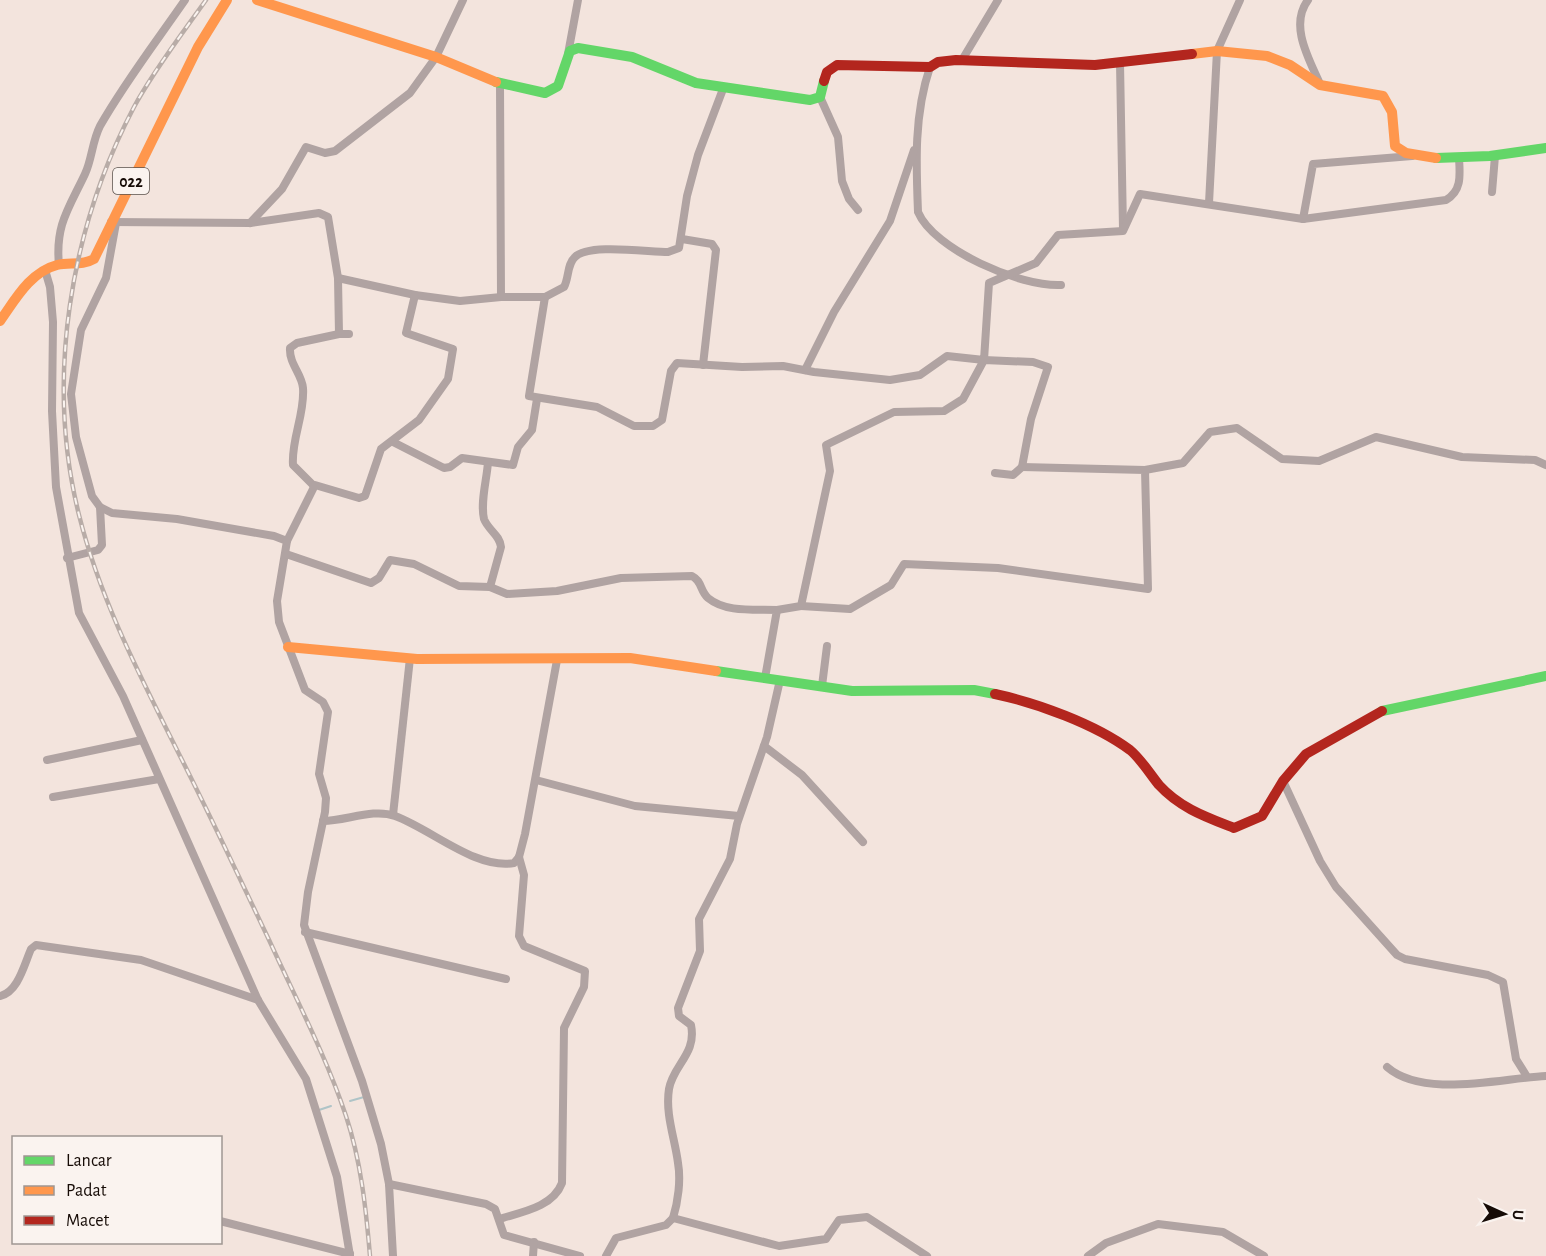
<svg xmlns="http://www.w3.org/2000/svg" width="1546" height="1256" viewBox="0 0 1546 1256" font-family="'Alegreya Sans',sans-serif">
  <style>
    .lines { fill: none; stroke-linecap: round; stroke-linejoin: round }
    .stream { stroke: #afc4c7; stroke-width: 2 }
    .street { stroke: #b0a3a2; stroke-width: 8 }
    .fast { stroke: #63d668; stroke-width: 10 }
    .slow { stroke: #ff974d; stroke-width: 10 }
    .jam { stroke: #b3261e; stroke-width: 10 }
    .rail-casing { stroke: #b8aca7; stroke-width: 4.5 }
    .rail { stroke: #faf3ef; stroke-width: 2; stroke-dasharray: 7; stroke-linecap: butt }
    .labels { text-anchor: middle; stroke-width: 6; stroke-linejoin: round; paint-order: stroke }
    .shield { fill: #faf3ef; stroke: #5a514c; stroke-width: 1.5 }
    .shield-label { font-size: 16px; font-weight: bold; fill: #160b06 }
  </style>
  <rect width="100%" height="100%" fill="#f3e4dd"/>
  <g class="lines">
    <g class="stream">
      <path d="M350,1101L364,1097"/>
      <path d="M319,1110L331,1106"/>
    </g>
    <g class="street">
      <path d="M1308,0C1289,25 1309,59 1320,84"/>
      <path d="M568,54L578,0"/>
      <path d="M962,60L998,0"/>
      <path d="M1120,63L1123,229"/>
      <path d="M930,67C914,114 916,163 918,212C934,250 1021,287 1061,285"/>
      <path d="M500,84L501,297"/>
      <path d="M820,97L838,137L842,181L849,199L858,210"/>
      <path d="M1492,192L1495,156"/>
      <path d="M1209,203L1217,51L1240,0"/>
      <path d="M1303,219L1313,164L1412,156"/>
      <path d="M111,222L250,223L319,213L328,217L338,278L339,334L297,343L290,348C289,364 302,374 303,388C305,414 291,440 293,465L314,486"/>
      <path d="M250,223L282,189L306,147L325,153L335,151L410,93L436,57L463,0"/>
      <path d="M682,239L712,244L716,250L703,365"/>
      <path d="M59,265C55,225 69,208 85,174C92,159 92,142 100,126C125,82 156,42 185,0"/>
      <path d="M45,270L50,287L53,322L52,411L56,487L79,613L123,696L258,1000L306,1079L337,1177L350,1256"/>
      <path d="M338,278L415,295L460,301L501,297H545L564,287C569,278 567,264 575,257C588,243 648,252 668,252L679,248L687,196L698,155L723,89"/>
      <path d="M545,297L529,396L597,407L634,426H653L662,420L671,371L677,363L742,367L783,366L814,372L890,380L920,375L947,356L984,360L989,283L1036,263L1058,235L1123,231L1140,194L1303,219L1446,200C1462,191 1460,175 1459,158"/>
      <path d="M339,334H349"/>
      <path d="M805,370L834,312L890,221L914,150"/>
      <path d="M393,442L444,468L450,467L462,458L513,465L518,447L532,430L537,399"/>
      <path d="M488,462C487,479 480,502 484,519C488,530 500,535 501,547L490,587"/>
      <path d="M1145,470L1183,463L1210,432L1237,428L1282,459L1319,461L1376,437L1462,457L1535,460L1546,465"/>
      <path d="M100,507L112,513L177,519L274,536L287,541L277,601L279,622L305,690L323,702L328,712L319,774L326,798L325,812L308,892L304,925L362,1081L381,1144L389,1184L393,1256"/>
      <path d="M287,541L315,485L359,498L365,496L381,449L419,420L448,379L453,349L406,333L415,295"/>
      <path d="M286,554L371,583L379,578L390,560L414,564L459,586L490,587L507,594L557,591L621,578L692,576C702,581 700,591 708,598C726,613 755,609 777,610L765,678"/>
      <path d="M67,558L98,550L102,545L100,507L92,496L76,437L71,394L81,330L106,278L116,223"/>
      <path d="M801,606L850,609L891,585L904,564L998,568L1148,589L1145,470L1022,467"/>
      <path d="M777,610L801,606L830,471L826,445L894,412L944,411L963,399L984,360L1033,362L1048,367L1031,419L1022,467L1013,475L995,473"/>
      <path d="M822,686L827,646"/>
      <path d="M764,746L802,775L863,842"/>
      <path d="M47,760L142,740"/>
      <path d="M536,780L635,806L739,816"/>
      <path d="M1283,781L1320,861L1336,887L1397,955L1405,959L1488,975L1503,982L1516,1059L1526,1075"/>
      <path d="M53,797L159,779"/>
      <path d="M393,815L410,658"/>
      <path d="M323,821C346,821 373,808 395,816C431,829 476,870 514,863L519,857L525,834L557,660"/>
      <path d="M305,932L506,979"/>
      <path d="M0,996C18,992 24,965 31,949L36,945L141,960L258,1000"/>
      <path d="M1387,1067C1424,1099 1501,1078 1546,1076"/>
      <path d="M389,1184L486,1204L495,1209L504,1235L580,1256"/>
      <path d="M673,1218L779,1246L826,1239L839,1220L867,1217L927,1256"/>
      <path d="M499,1219C522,1212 553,1207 562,1183L564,1028L584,987L585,971L524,946L519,936L524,875L519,857"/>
      <path d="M220,1221L350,1254"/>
      <path d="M533,1256L534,1242"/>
      <path d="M606,1256L616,1238L666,1225L673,1218C678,1202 681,1180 678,1163C675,1139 665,1114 669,1089C673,1065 697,1054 691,1025L679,1016L678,1008L700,951L699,919L730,859L737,824L767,737L780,680"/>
      <path d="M1088,1256L1106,1243L1158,1224L1223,1232L1264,1256"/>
    </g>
    <g class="fast">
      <path d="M496,82L545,93L558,86L570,51L578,48L632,57L696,83L810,100L820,97L824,81"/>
      <path d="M1436,158L1490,156L1546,148"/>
      <path d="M716,671L852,691L974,690L995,694"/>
      <path d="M1382,711L1546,676"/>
    </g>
    <g class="slow">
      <path d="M257,0L436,57L496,82"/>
      <path d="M1192,54L1217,51L1267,56L1290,65L1320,85L1383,96L1392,112L1395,146L1406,153L1436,158"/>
      <path d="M0,321C15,300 30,272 57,265C70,262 82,266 94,259L198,47L227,0"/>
      <path d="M288,647L417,659L630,658L716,671"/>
    </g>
    <g class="jam">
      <path d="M824,81L827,72L837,65L930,67L938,62L956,60L1095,65L1192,54"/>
      <path d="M995,694C1037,703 1095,724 1130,750C1141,759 1150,774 1159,785C1180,808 1206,817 1234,828L1262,816L1283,781L1306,754L1382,711"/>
    </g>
    <g class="rail-casing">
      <path id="rail" d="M206,0C182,34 154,70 134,107C70,229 45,380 79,515C100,599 140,676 178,752C210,815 240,879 270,942C296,999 326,1056 346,1116C361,1161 366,1209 370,1256"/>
    </g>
    <use href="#rail" class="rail"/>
  </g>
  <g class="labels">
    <rect class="shield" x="113" y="168" width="36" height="26" rx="4.5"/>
    <g class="shield-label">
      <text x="131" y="187">022</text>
    </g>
  </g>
  <rect x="12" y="1136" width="210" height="108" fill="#faf3ef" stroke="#9f9692" stroke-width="1.5"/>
  <rect x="24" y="1156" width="30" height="9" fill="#63d668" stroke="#9f9692" stroke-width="1.5"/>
  <text x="66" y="1166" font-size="18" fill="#160b06">Lancar</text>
  <rect x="24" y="1186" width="30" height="9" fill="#ff974d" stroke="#9f9692" stroke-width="1.5"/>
  <text x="66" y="1196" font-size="18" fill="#160b06">Padat</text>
  <rect x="24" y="1216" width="30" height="9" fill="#b3261e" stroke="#9f9692" stroke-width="1.5"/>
  <text x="66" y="1226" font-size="18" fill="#160b06">Macet</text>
  <g transform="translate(1504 1214) rotate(94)" stroke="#faf3ef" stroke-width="4.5" paint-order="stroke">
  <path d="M0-4.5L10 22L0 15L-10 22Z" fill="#160b06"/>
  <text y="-9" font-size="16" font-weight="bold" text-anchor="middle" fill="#160b06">U</text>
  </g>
</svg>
